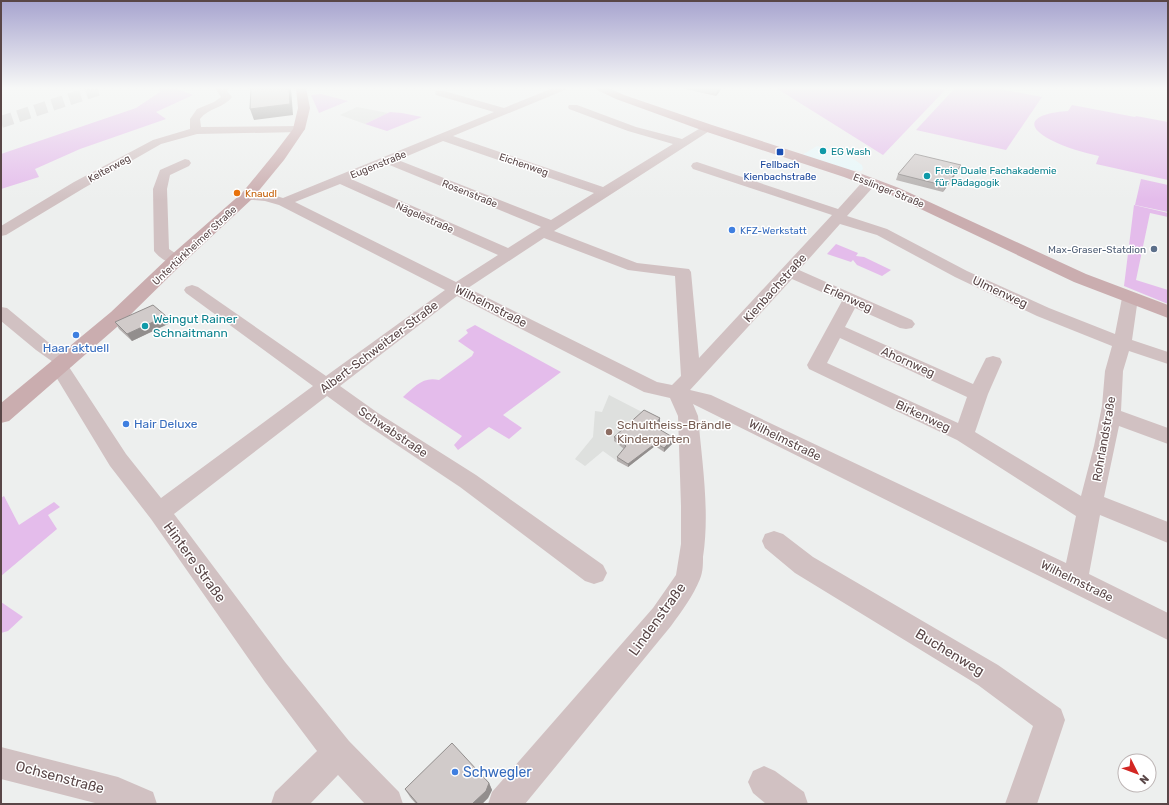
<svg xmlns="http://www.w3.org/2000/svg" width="1169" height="805" viewBox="0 0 1169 805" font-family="Rubik,sans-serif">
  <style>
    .commercial { fill: #e6f7fa }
    .education { fill: #dee0de }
    .green { fill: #e4bceb }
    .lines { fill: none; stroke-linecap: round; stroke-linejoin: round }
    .highway-tunnel { stroke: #cfcdcd; stroke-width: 12; stroke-dasharray: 12 6; stroke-linecap: butt }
    .minor { fill: #d1c1c2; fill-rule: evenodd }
    .major { fill: #caadaf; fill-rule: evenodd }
    .wall { fill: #b4afae }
    .shaded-wall { fill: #928e8d }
    .building { fill: #d1cbca; stroke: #928e8d }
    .culture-dot { fill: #0f9aa8; stroke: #fff; stroke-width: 1.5 }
    .transit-dot { fill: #1a4fb4; stroke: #fff; stroke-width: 1.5 }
    .food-dot { fill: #e8710a; stroke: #fff; stroke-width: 1.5 }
    .shop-dot { fill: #3f7fe0; stroke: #fff; stroke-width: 1.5 }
    .service-dot { fill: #5c6f8a; stroke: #fff; stroke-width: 1.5 }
    .education-dot { fill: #8d6e63; stroke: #fff; stroke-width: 1.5 }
    .labels { text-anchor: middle; stroke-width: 3; stroke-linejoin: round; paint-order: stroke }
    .far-culture-label { font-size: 10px; fill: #0d838f; stroke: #fff; text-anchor: start }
    .far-street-label { font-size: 10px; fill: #594647; stroke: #fff }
    .far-transit-label { font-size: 10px; fill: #164399; stroke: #fff }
    .far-food-label { font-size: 10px; fill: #c56008; stroke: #fff; text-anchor: start }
    .far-shop-label { font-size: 10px; fill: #366cbe; stroke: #fff; text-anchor: start }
    .far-service-label { font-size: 10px; fill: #4e5e75; stroke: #fff; text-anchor: end }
    .street-label { font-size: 12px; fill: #594647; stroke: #fff }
    .culture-label { font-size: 12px; fill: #0d838f; stroke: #fff; text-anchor: start }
    .shop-label { font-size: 12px; fill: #366cbe; stroke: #fff }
    .education-label { font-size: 12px; fill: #785e54; stroke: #fff; text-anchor: start }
    .near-street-label { font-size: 14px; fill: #594647; stroke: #fff }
    .near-shop-label { font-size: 14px; fill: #366cbe; stroke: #fff; text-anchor: start }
  </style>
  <rect width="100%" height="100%" fill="#edefee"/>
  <path class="commercial" d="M817,146L833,150L855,160L862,165L863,169L861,171L854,170L852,171L802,155Z"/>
  <g class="education">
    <path d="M357,107L388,113L365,124L340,115Z"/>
    <path d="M609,395L644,413L614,441L625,450L617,461L603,451L585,466L575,459L593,437L595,411L602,412Z"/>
  </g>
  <g class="green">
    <path d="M159,88L178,89L193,95L156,112L166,119L80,149L35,169L39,177L1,189V154L136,108L160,92Z"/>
    <path d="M776,88H935L945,90L883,155Z"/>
    <path d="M955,88H995L1042,97L1006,150L916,130Z"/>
    <path d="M321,94L348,101L319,113L311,95Z"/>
    <path d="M1072,105L1135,117L1136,116L1168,122V180L1096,164L1099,156C1082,152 1066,148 1051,140C1015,121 1045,112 1068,111Z"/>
    <path d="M390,112L402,113L422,117L387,131L365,124Z"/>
    <path d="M1141,179L1168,185V212L1135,205Z"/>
    <path d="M1134,205L1168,213V217L1150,213L1136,280L1168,290V304L1124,286Z"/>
    <path d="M836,244L858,253L856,256L864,257L891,270L882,276L857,265L853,260L851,262L827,254Z"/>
    <path d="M475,325L561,372L503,415L522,428L509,439L489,427L458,450L454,445L462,436L403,397C414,387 423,376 439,380L472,356L474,352L458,341L468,333L466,330Z"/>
    <path d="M4,496L19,525L54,502L60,507L48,515L57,529L1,576V498Z"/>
    <path d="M1,602L23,617L8,631L1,633Z"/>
  </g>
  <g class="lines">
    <path class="highway-tunnel" d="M1,122L103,88"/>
    <g class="minor">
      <path d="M217,88H229L227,91L232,97C224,108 208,108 200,119L201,127L299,126L303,127L305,129L303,131L299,132L197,134L161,144L84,188L6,235L1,236V226L74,182L153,140L190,129V119L197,109L214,102L221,97L216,90Z"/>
      <path d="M553,88H566L565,90L453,136L603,187L673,144L628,131L569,109L568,107L569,105H577L636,127L682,139L704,126L708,125L714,128L554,231L637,263L689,269L691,272L699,358L832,215L693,169L691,166L693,163L697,162L838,209L865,179H875L876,182L875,185L847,216L887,229L967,271L1049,308L1115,334L1122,298L1124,294L1130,293L1136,294L1138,298L1132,340L1168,352V364L1129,351L1123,371L1121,411L1168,428V444L1119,426L1104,497L1168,522V543L1100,515L1089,574L1168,613V640L693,404L698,416C702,462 710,511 703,557C703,564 703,572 700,579C693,596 682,611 671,626L525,804H488L492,792L653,608L676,575L681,544V506L678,416L670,398L644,392L457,296L340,386L378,413L476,475L603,565L607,573L603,581L594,584L585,581L460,487L364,423L327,396L174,514L285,662L349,741L399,792L403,804H365L338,775L310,804H271L275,792L317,751L265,682L151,519L110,466L50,367L53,362L36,350L1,321V307L7,308L48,342L72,358L74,362L72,366L69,367L126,454L161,498L313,386L186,293L184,290L186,287L192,285L198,287L326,376L445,290L279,205L265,201L242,199L240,196L242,193H266L283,198L494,112L436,95L435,93L436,91H444L504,108ZM443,141L594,193L551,220L398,160ZM387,164L541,227L508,248L351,179ZM340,184L498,255L456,282L295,202ZM840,224L877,235L955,277L1037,316L1112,346L1105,371L1102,406L1094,446L1081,496L975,432L988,394L1002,362L1000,358L993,356L986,358L973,384L845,327L855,308L900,328L906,329L912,328L915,324L912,320L799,270ZM544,238L628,270L675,276L681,376L672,385L657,382L468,288ZM792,279L842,301L807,365L809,369L957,440L1076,516L1066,563L711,395L690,390ZM840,338L967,397L958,423L827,363Z"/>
      <path d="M185,159L189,160L191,163L189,166L170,175L167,189L169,249L181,257L184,260L181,263C172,266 160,259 154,251L153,189L160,170Z"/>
      <path d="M774,531L783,534L813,557L998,665L1061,709L1065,720L1037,804H1005L1033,726L978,685L795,573L765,548L762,541L765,534Z"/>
      <path d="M1,747L118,777L153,792L157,804H99L1,779Z"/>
      <path d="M764,766L775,771L804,792L808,804H766L753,793L748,782L753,771Z"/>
    </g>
    <g class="major">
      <path d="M296,88H306L310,108L305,129L284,160L252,199L182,264L125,320L9,421L1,423V403L111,312L170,256L242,193L274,154L293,129L298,108Z"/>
      <path d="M596,88H609L624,95L712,125L854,171L899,188L1086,274L1168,305V318L1074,282L889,194L844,177L704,131L616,99L597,90Z"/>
    </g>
  </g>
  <g class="wall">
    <path d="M681,88H722L716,96Z"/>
    <path d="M961,165L958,171L943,192L896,180L898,174Z"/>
    <path d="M166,316L170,323L132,341L119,329L115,322Z"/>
    <path d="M660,418V422L655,427L674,442L664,452L655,446L628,467L617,461V457L624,449L614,441V437Z"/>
    <path d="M489,783L492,790L488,798L482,804H416L410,797L405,789Z"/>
  </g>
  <g class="shaded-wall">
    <path d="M289,88H291L293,115L254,120L250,109Z"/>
    <path d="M718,88H722L716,96Z"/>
    <path d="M961,165L958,171L943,192L946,186Z"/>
    <path d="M166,316L170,323L132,341L127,334Z"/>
    <path d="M660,418V422L653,430L654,426Z"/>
    <path d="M674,438V442L664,452V448Z"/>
    <path d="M656,443L655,446L628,467V464Z"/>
    <path d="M489,783L492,790L488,798L482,804H472Z"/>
  </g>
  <g class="building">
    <path d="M251,88H289L290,104L250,109Z"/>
    <path d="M915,154L961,165L946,186L898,174Z"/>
    <path d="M153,305L166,316L127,334L115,322Z"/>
    <path d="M644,410L660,418L654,426L674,438L664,448L656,443L628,464L617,457L626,446L614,437Z"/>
    <path d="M452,743L489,783L486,791L472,804H418L405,789Z"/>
  </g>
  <linearGradient id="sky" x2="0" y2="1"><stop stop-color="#a7a4cf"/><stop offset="0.44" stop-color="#f7f8f7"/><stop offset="1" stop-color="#f7f8f7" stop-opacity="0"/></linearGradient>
  <rect width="1169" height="200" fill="url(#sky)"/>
  <g class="culture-dot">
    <circle cx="823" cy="151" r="4"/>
    <circle cx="927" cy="176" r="4"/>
    <circle cx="145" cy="326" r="4"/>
  </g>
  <rect class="transit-dot" x="776" y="148" width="8" height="8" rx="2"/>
  <circle class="food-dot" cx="237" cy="193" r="4"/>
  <g class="shop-dot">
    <circle cx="732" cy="230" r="4"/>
    <circle cx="76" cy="335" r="4"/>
    <circle cx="126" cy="424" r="4"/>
    <circle cx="455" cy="772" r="4"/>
  </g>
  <circle class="service-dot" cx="1154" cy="249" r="4"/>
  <circle class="education-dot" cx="609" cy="432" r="4"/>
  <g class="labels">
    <g class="far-culture-label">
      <text x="831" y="155">EG Wash</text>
      <text x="935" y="174">Freie Duale Fachakademie<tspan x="935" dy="12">für Pädagogik</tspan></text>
    </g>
    <g class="far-street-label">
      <text transform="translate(378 164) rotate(-22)" y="4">Eugenstraße</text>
      <text transform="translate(524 164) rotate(19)" y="4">Eichenweg</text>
      <text transform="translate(109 168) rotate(-29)" y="4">Kelterweg</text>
      <text transform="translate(889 190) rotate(22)" y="4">Esslinger Straße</text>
      <text transform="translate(470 193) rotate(22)" y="4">Rosenstraße</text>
      <text transform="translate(425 217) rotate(24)" y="4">Nägelestraße</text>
      <text transform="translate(194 245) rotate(-43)" y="4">Untertürkheimer Straße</text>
    </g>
    <g class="far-transit-label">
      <text x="780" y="168">Fellbach<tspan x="780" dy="12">Kienbachstraße</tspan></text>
    </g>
    <g class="far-food-label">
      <text x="245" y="197">Knaudl</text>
    </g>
    <g class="far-shop-label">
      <text x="740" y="234">KFZ-Werkstatt</text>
    </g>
    <g class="far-service-label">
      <text x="1146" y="253">Max-Graser-Statdion</text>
    </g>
    <g class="street-label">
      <text transform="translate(775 288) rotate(-48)" y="4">Kienbachstraße</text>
      <text transform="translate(1000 292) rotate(25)" y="4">Ulmenweg</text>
      <text transform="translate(848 298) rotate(24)" y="4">Erlenweg</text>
      <text transform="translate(491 306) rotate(27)" y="4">Wilhelmstraße</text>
      <text transform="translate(379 347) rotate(-37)" y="4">Albert-Schweitzer-Straße</text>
      <text transform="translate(908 362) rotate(24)" y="4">Ahornweg</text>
      <text transform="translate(923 416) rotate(25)" y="4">Birkenweg</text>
      <text transform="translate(393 432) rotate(34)" y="4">Schwabstraße</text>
      <text transform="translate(1104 439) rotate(-80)" y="4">Rohrlandstraße</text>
      <text transform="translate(785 440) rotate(26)" y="4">Wilhelmstraße</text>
      <text transform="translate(1077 581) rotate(26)" y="4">Wilhelmstraße</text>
    </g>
    <g class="culture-label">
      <text x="153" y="323">Weingut Rainer<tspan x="153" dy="14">Schnaitmann</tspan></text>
    </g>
    <g class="shop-label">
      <text x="76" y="352">Haar aktuell</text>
      <text x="134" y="428" text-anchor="start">Hair Deluxe</text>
    </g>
    <g class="education-label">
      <text x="617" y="429">Schultheiss-Brändle<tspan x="617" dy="14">Kindergarten</tspan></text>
    </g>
    <g class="near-street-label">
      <text transform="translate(195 562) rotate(54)" y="5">Hintere Straße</text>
      <text transform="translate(657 619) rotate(-54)" y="5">Lindenstraße</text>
      <text transform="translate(950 652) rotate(31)" y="5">Buchenweg</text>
      <text transform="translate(60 777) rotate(15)" y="5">Ochsenstraße</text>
    </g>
    <g class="near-shop-label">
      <text x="463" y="777">Schwegler</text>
    </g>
  </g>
  <rect width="1169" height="805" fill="none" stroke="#594647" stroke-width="4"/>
  <g transform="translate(1137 773) rotate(132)"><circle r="19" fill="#ffffff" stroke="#bdb5b5"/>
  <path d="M0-3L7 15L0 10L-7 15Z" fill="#d32623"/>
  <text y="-6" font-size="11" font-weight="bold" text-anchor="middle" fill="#594647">N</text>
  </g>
</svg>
